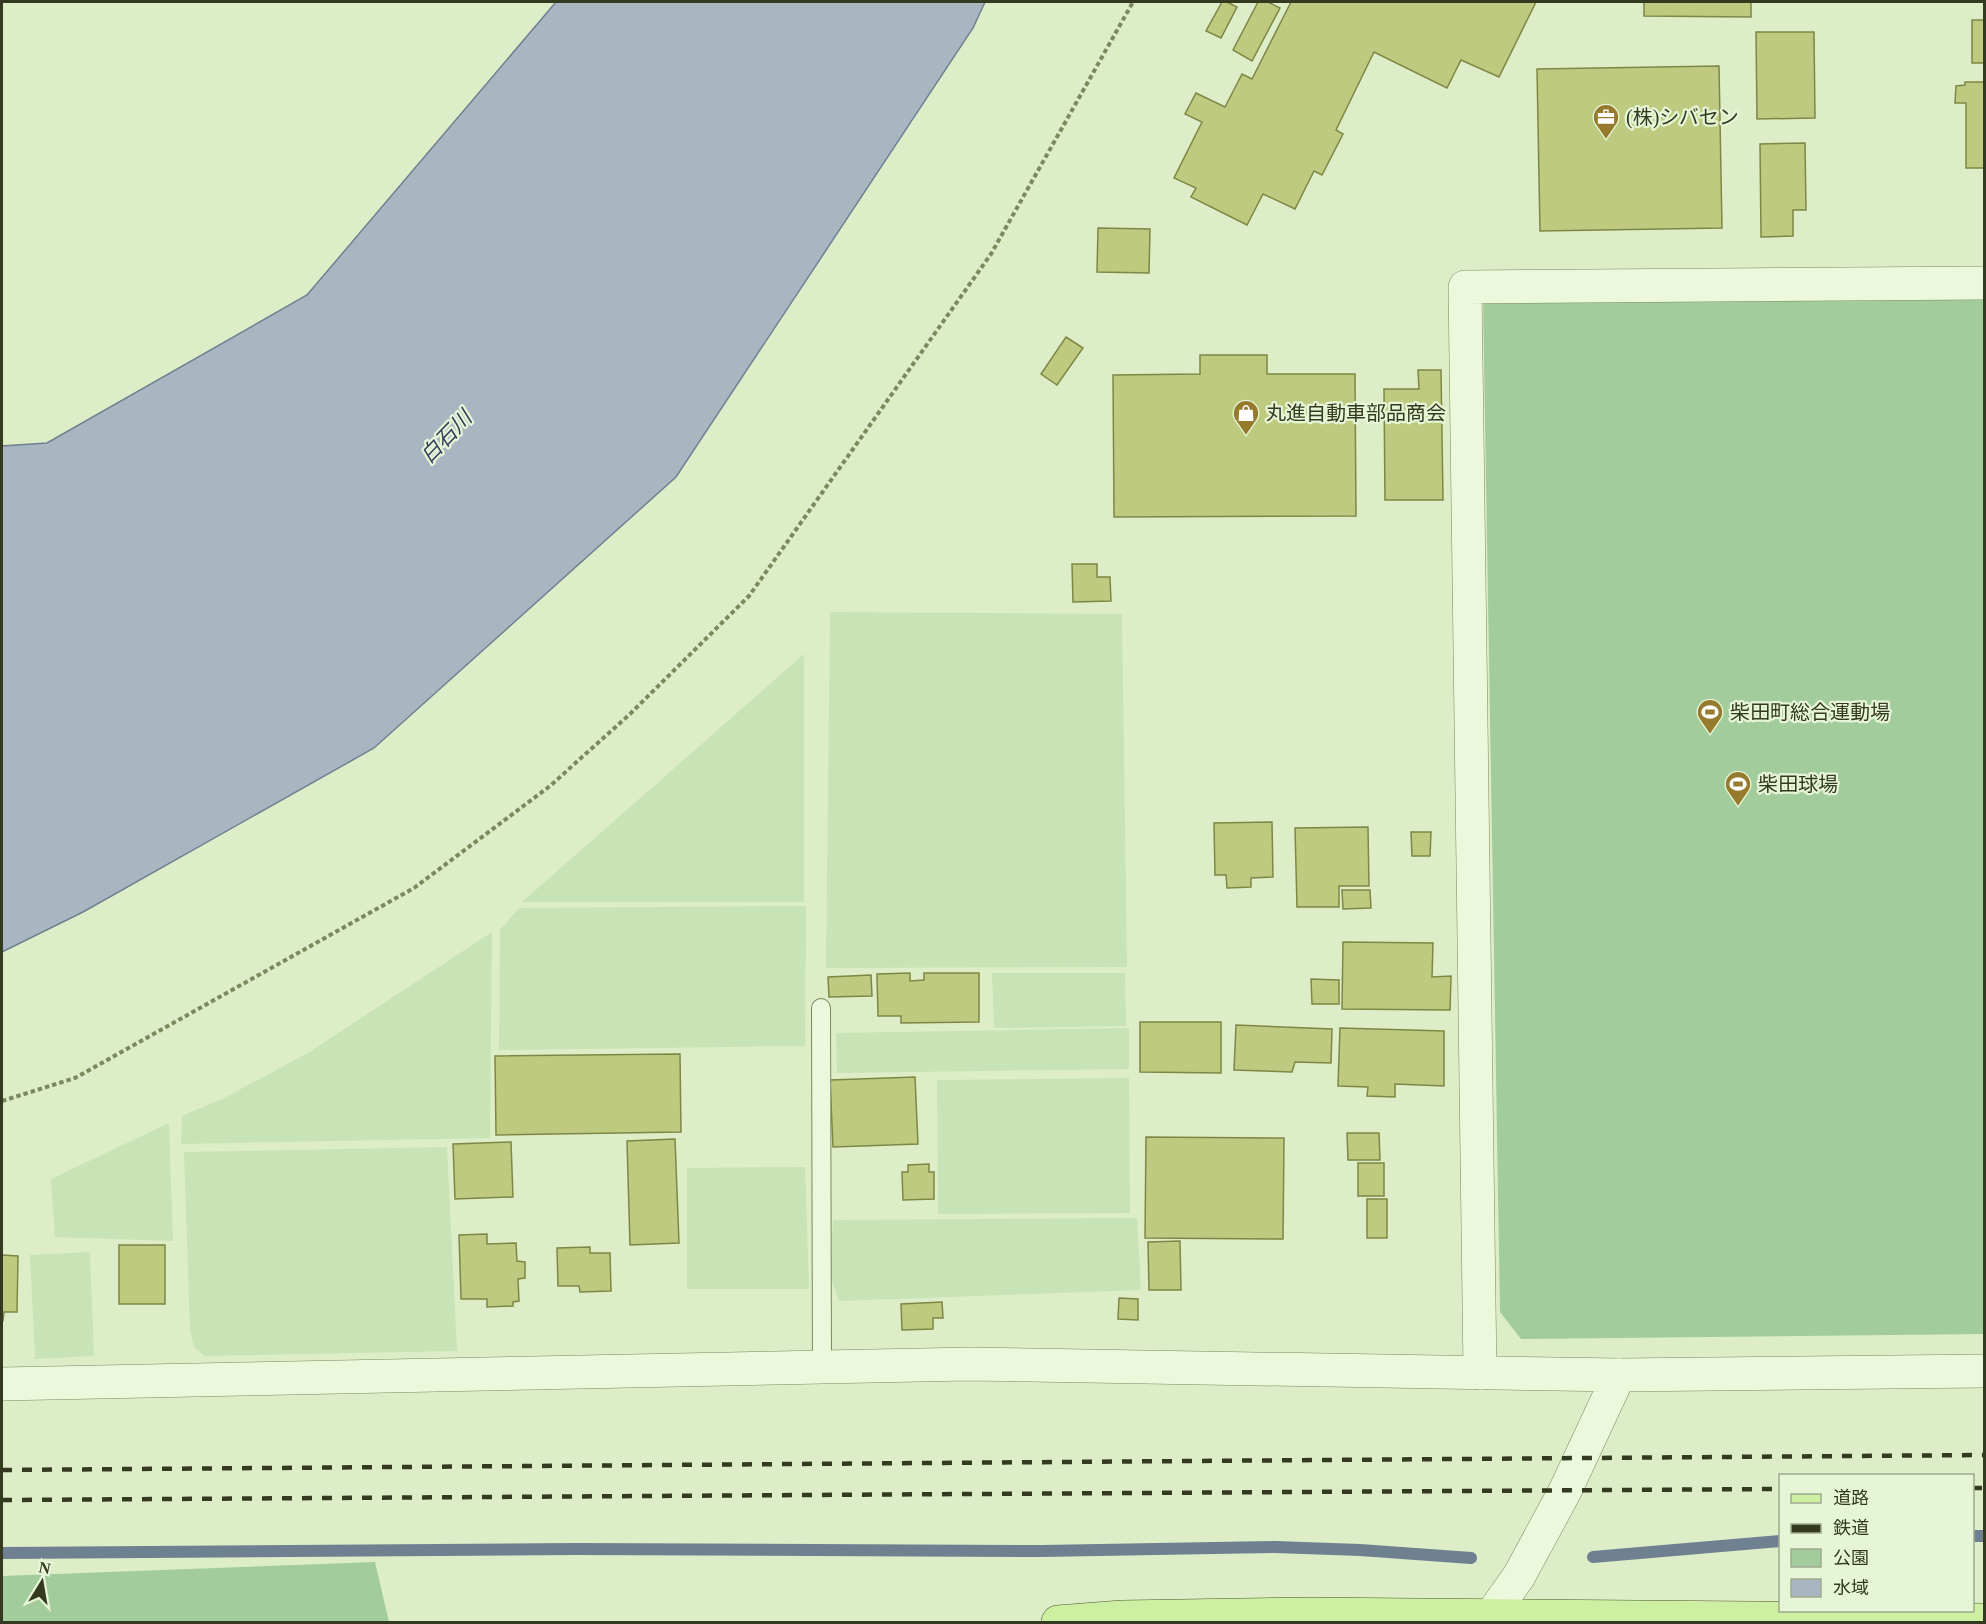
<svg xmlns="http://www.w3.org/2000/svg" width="1986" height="1624" viewBox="0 0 1986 1624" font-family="'Times New Roman','Noto Sans JP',serif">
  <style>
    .farmland { fill: #c8e3b5 }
    .green { fill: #a2cc9c }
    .water { fill: #a9b6c2; stroke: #6f8090; stroke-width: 1.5 }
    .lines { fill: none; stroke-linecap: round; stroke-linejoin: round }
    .stream { stroke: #6f8090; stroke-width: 12 }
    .building { fill: #beca7f; stroke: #7e8744; stroke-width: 1.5 }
    .service-casing { stroke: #7d895d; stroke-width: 20 }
    .minor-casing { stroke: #7d895d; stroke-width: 34 }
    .tertiary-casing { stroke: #7d895d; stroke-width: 34 }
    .primary-casing { stroke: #4f5731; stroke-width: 34 }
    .path { stroke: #7d895d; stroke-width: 4; stroke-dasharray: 4.5 3; stroke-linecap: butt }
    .service { stroke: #ebf8db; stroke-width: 18 }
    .minor { stroke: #ebf8db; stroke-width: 33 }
    .tertiary { stroke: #ebf8db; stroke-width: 33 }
    .primary { stroke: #cdefa2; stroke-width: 33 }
    .rail { stroke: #343a20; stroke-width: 4.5; stroke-dasharray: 10 10; stroke-linecap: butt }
    .labels { text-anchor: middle; stroke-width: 4.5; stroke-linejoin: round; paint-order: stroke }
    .poi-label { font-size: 20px; fill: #343a20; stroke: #e7f5d7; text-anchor: start }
    .water-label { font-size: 21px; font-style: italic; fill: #303d59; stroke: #e7f5d7 }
  </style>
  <rect width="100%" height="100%" fill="#ddedc8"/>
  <g class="farmland">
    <path d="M830,612L1122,614L1127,967L826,968Z"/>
    <path d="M804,654V902H522Z"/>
    <path d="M806,906L805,1046L499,1050L500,930L519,908Z"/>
    <path d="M492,932L490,1138L181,1144L182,1116L224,1098L308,1053Z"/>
    <path d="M992,973H1125L1126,1026L994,1028Z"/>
    <path d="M1129,1028V1069L837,1073L836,1033Z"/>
    <path d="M1129,1078L1130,1213L938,1214L937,1080Z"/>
    <path d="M169,1123L173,1241L55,1237L51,1179Z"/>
    <path d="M447,1147L457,1351L205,1356L194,1347L190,1330L184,1152Z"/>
    <path d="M805,1167L809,1289H687V1168Z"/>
    <path d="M1137,1218L1141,1290L839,1301L830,1276L833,1220Z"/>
    <path d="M90,1252L94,1356L35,1359L30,1255Z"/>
  </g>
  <g class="green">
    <path d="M1984,299V1334L1521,1339L1500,1312L1483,301Z"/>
    <path d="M375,1562L389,1622H2V1576Z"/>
  </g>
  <path class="water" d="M556,2H985L973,28L676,477L374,748L83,912L2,952V446L47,443L307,295Z"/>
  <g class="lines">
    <g class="stream">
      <path d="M1972,1536H1984"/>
      <path d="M2,1553L575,1549L1041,1551L1275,1547L1360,1550L1471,1558"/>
      <path d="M1593,1557L1780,1541"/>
    </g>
  </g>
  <g class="building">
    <path d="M1222,2H1227L1237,7L1221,38L1206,31Z"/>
    <path d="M1258,2H1268L1280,8L1252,61L1233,50Z"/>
    <path d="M1291,2H1536L1499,77L1461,60L1447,88L1374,52L1336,130L1343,134L1322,175L1314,171L1295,209L1263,194L1247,225L1191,197L1196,188L1174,178L1202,122L1185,114L1196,93L1225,107L1242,74L1252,79Z"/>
    <path d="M1644,2H1751V17L1644,16Z"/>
    <rect x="1972" y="20" width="12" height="43"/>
    <path d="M1756,32H1814L1815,118L1757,119Z"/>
    <path d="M1719,66L1722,228L1540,231L1537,69Z"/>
    <path d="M1965,82H1984V168H1966V103H1955L1956,86L1965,85Z"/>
    <path d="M1805,143L1806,210H1793V236L1761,237L1760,144Z"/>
    <path d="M1098,228L1150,229L1149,273L1097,272Z"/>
    <path d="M1066,337L1083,348L1057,385L1041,374Z"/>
    <path d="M1200,355H1267V374H1355L1356,516L1114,517L1113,375L1200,374Z"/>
    <path d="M1418,370H1441L1443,500H1385L1384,389H1419Z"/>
    <path d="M1072,564H1097V577H1110L1111,601L1073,602Z"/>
    <path d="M1272,822L1273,877L1251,878V887L1227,888L1226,875H1215L1214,823Z"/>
    <path d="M1368,827L1369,886H1339V907H1297L1295,828Z"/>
    <path d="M1411,832H1431L1430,856H1412Z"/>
    <path d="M1342,890H1370L1371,908L1343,909Z"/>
    <path d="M1343,942L1433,943L1432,977L1451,976L1450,1010L1342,1009Z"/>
    <path d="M910,973V981L924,980V973H979V1022L901,1023V1016H878L877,974Z"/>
    <path d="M871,975L872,996L829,997L828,977Z"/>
    <path d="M1311,979L1339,980V1004H1312Z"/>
    <path d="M1140,1022H1221V1073L1140,1072Z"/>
    <path d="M1236,1025L1332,1029L1331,1063L1295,1062L1292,1072L1234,1070Z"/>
    <path d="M1340,1028L1444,1031V1086L1395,1084V1097L1367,1096L1368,1087L1338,1086Z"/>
    <path d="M680,1054L681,1132L496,1135L495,1056Z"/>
    <path d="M915,1077L918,1144L833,1147L830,1080Z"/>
    <path d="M1347,1133H1379L1380,1160H1348Z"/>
    <path d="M1146,1137L1284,1138L1283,1239L1145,1238Z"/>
    <path d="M675,1139L679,1243L630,1245L627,1141Z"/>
    <path d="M511,1142L513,1197L455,1199L453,1144Z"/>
    <rect x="1358" y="1163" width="26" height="33"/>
    <path d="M929,1164V1172H934V1199L903,1200L902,1172H908V1165Z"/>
    <rect x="1367" y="1199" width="20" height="39"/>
    <path d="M487,1234V1244L516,1243L517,1261L525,1262V1278L518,1279L519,1301L513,1302V1306L487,1307V1299H461L459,1235Z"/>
    <path d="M1180,1241L1181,1290H1149L1148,1242Z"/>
    <rect x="119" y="1245" width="46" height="59"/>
    <path d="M590,1247V1253H610L611,1291L580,1292L579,1286H558L557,1248Z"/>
    <path d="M2,1255L18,1256L17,1312H4L3,1321H2Z"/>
    <path d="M1119,1298L1138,1299V1320L1118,1319Z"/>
    <path d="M942,1302L943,1318H933V1329L902,1330L901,1304Z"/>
  </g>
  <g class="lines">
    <g class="service-casing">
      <path id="service" d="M821,1008L822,1368"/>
    </g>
    <g class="minor-casing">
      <g id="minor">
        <path d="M1480,1373L1465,287L1984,283"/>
        <path d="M2,1384L969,1364L1619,1375L1565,1491L1519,1576L1492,1614L1490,1622"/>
      </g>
    </g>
    <g class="tertiary-casing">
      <path id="tertiary" d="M1619,1375L1984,1371"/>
    </g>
    <g class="primary-casing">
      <path id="primary" d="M1058,1622L1122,1617L1308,1614L1984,1620"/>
    </g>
    <path class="path" d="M2,1101L75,1078L414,888L550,786L630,714L749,596L991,254L1133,2"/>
    <use href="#service" class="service"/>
    <use href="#minor" class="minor"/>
    <use href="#tertiary" class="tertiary"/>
    <use href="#primary" class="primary"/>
    <g class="rail">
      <path d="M2,1470L1984,1455"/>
      <path d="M1972,1488H1984"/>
      <path d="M2,1500L1780,1489"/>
    </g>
  </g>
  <defs>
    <g id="office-pin" transform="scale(1.35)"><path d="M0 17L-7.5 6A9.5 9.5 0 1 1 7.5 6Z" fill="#967b2f" stroke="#e7f5d7"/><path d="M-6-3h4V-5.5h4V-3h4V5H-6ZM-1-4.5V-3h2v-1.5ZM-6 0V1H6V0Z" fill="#fff"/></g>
    <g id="shop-pin" transform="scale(1.35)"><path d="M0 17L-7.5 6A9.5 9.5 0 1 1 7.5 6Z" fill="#967b2f" stroke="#e7f5d7"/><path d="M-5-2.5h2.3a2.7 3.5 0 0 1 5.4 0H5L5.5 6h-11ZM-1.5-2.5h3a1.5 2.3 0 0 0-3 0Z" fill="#fff"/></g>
    <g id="stadium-pin" transform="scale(1.35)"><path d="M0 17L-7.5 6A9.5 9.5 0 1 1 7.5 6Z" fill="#967b2f" stroke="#e7f5d7"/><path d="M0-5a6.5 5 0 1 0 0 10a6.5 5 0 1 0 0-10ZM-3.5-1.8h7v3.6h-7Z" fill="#fff"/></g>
  </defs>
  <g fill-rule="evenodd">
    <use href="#office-pin" x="1606" y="117"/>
    <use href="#shop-pin" x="1246" y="413"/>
    <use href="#stadium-pin" x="1710" y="712"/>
    <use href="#stadium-pin" x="1738" y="784"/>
  </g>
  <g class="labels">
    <g class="poi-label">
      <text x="1626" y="124">(株)シバセン</text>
      <text x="1266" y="420">丸進自動車部品商会</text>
      <text x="1730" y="719">柴田町総合運動場</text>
      <text x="1758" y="791">柴田球場</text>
    </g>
    <g class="water-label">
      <text transform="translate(446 437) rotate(-46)" y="7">白石川</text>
    </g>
  </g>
  <rect width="1986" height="1624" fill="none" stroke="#343a20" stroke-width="6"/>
  <rect x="1779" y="1474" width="195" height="138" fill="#e7f5d7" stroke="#9faa8e" stroke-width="1.5"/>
  <rect x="1791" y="1494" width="30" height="9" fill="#cdefa2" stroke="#9faa8e" stroke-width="1.5"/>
  <text x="1833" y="1504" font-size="18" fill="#343a20">道路</text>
  <rect x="1791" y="1524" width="30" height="9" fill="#343a20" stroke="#9faa8e" stroke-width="1.5"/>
  <text x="1833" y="1534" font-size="18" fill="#343a20">鉄道</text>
  <rect x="1791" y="1549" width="30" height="18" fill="#a2cc9c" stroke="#9faa8e" stroke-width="1.5"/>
  <text x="1833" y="1564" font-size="18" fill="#343a20">公園</text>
  <rect x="1791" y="1579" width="30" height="18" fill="#a9b6c2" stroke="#9faa8e" stroke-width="1.5"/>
  <text x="1833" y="1594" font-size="18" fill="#343a20">水域</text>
  <g transform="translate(42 1582) rotate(11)" stroke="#e7f5d7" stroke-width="4.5" paint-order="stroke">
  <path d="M0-4.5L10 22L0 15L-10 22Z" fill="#343a20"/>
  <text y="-9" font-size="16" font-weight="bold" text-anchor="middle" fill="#343a20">N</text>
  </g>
</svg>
